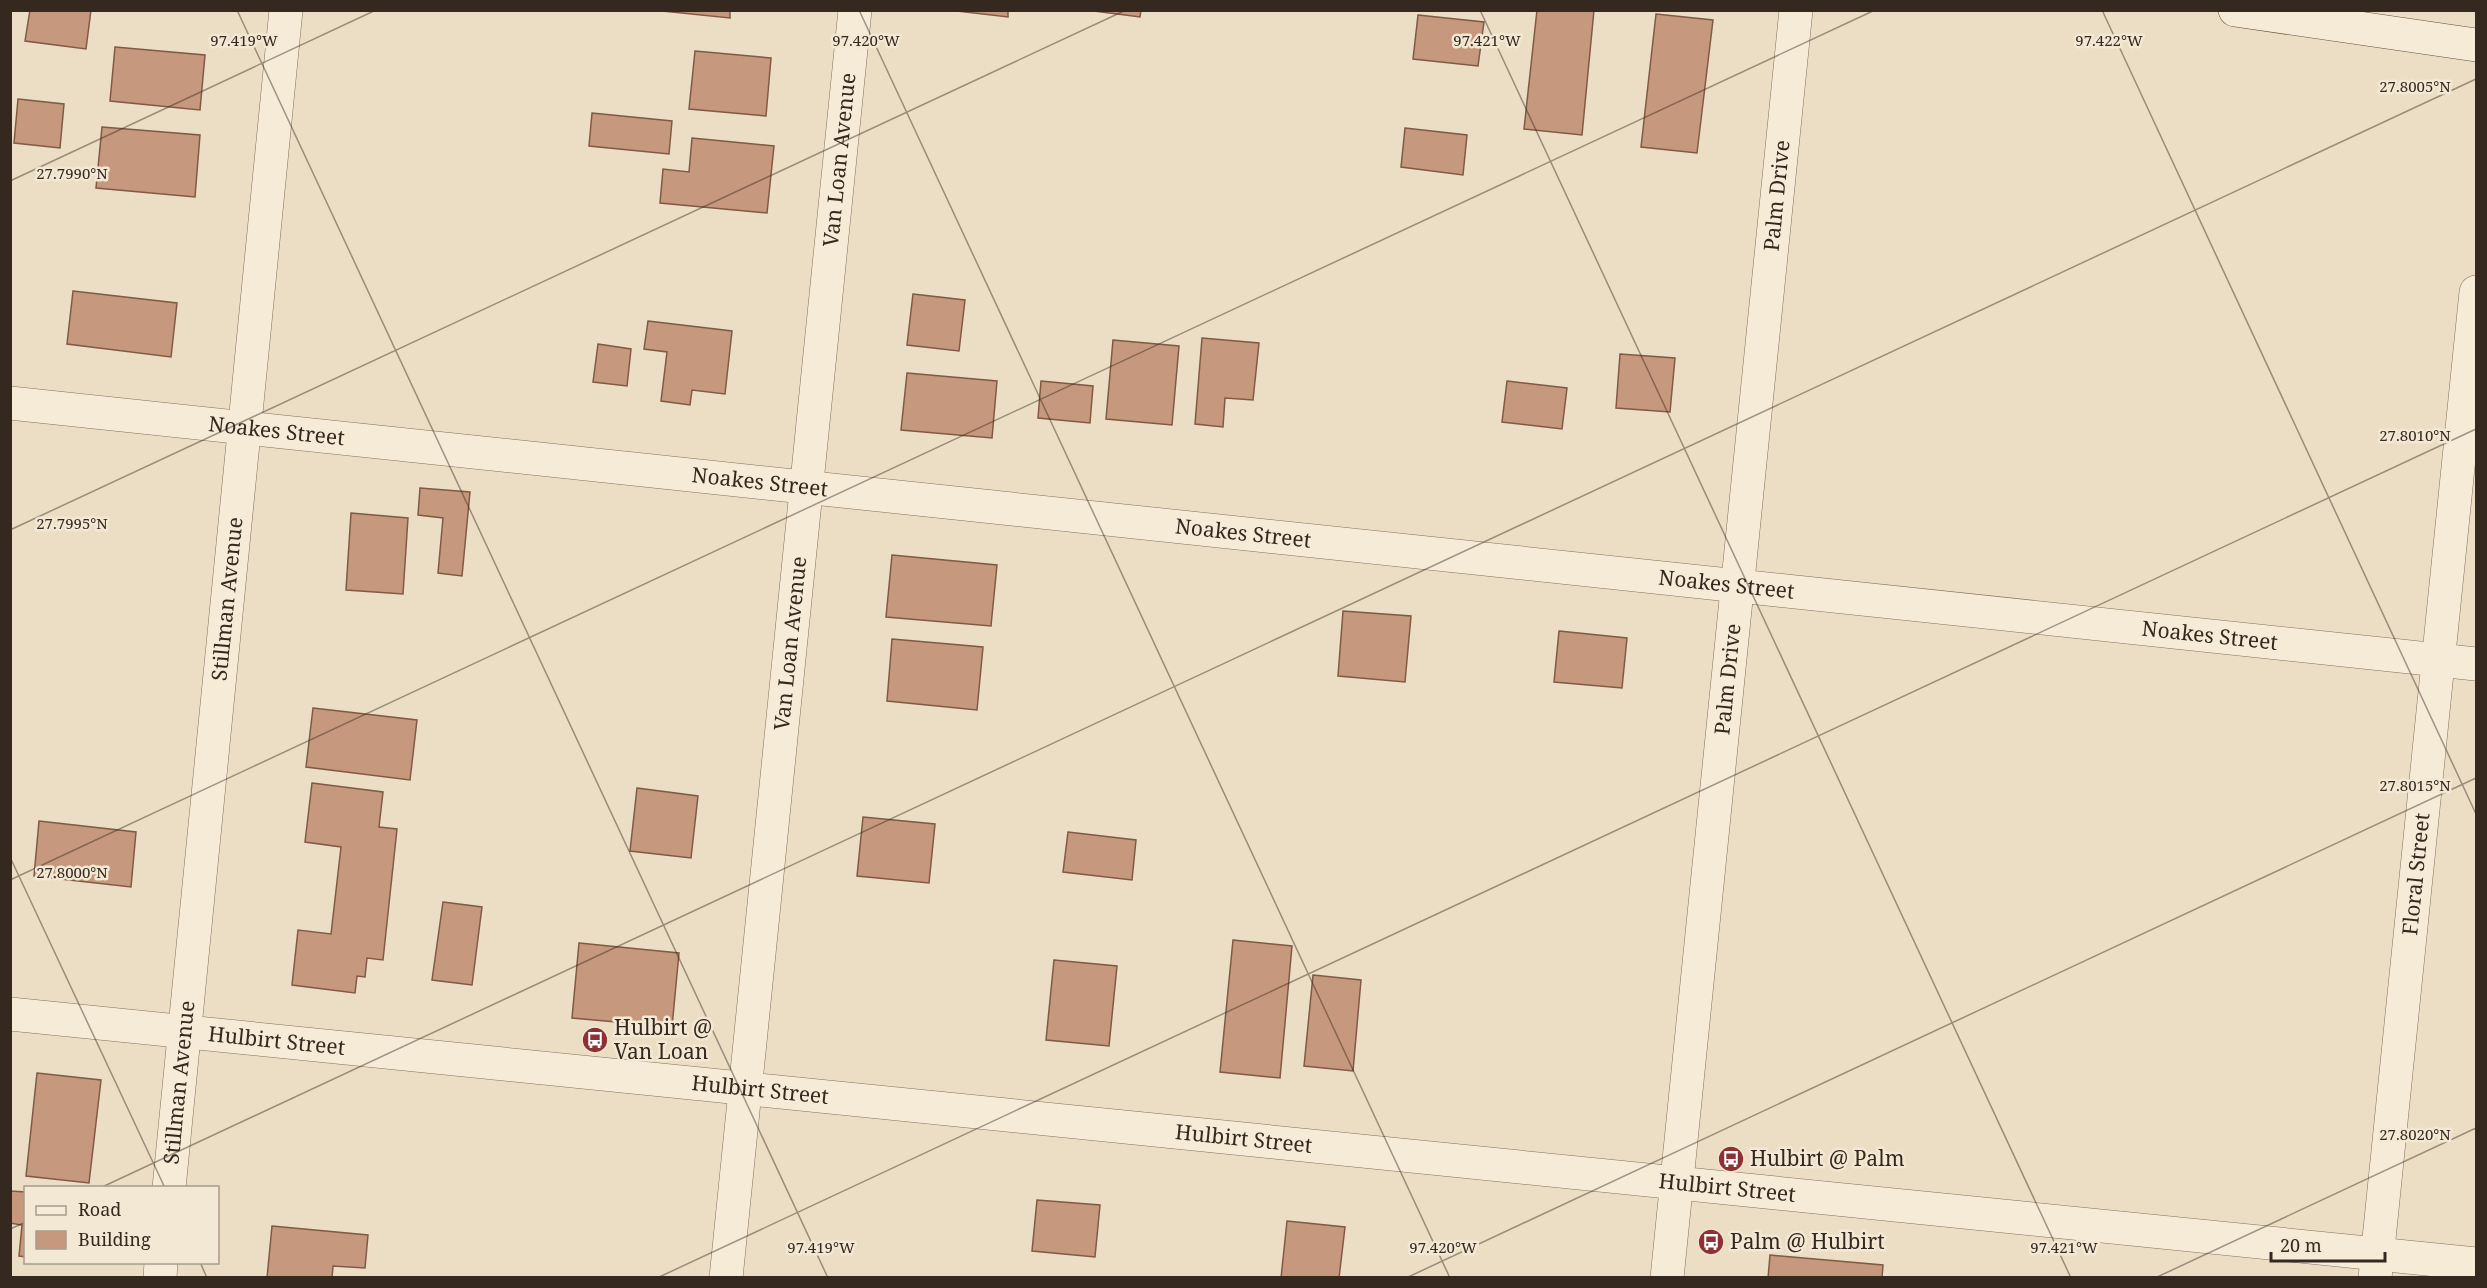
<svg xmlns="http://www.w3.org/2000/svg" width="2487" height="1288" viewBox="0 0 2487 1288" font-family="'Noto Serif',serif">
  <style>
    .building { fill: #c6987d; stroke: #815a44; stroke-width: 1.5 }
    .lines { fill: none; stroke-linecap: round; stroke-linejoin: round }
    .minor-casing { stroke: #84705c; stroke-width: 34 }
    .secondary-casing { stroke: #66513f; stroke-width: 34 }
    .minor { stroke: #f6ebd7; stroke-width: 33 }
    .secondary { stroke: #f6ebd7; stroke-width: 33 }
    .ticks { fill: none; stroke: #35291f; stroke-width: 1.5; stroke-opacity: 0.45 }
    .labels { text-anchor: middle; stroke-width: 5; stroke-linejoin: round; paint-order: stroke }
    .street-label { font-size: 21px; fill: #35291f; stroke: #f3e8d3 }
    .poi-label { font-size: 21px; fill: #35291f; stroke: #f3e8d3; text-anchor: start }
    .ticks-label { font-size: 15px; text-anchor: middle; fill: #35291f; stroke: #f3e8d3; stroke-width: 5; stroke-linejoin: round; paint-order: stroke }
  </style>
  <rect width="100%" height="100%" fill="#ebdec4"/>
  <g class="building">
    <path d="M30,10H91L86,49L25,41Z"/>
    <path d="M652,10H730V18Z"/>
    <path d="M948,10H1008V17Z"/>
    <path d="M1086,10H1141L1140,17Z"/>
    <path d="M1537,10H1594L1582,135L1524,129Z"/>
    <path d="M1656,14L1713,20L1697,153L1641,147Z"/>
    <path d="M1418,15L1484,22L1478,66L1413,59Z"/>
    <path d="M115,47L205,55L200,110L110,101Z"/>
    <path d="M695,51L771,58L766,116L689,109Z"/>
    <path d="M18,99L64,104L60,148L14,143Z"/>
    <path d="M592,113L672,121L669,154L589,146Z"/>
    <path d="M102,127L200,135L195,197L96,188Z"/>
    <path d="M1405,128L1467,135L1463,175L1401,167Z"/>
    <path d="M692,138L774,146L767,213L660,203L663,169L689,172Z"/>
    <path d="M73,291L177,303L171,357L67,344Z"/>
    <path d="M913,294L965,300L959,351L907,345Z"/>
    <path d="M648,321L732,331L725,394L692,390L690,405L661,401L667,352L644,349Z"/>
    <path d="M1202,338L1259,343L1253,400L1225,398L1223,427L1195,424Z"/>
    <path d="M1113,340L1179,346L1172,425L1106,419Z"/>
    <path d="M598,344L631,349L627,386L593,382Z"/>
    <path d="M1620,354L1675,358L1670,412L1616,408Z"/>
    <path d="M907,373L997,381L992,438L901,430Z"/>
    <path d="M1041,381L1093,386L1090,423L1038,418Z"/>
    <path d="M1507,381L1567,388L1562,429L1502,422Z"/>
    <path d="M420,488L470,492L462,576L438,573L443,518L418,515Z"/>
    <path d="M351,513L408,518L403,594L346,590Z"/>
    <path d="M892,555L997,565L991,626L886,617Z"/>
    <path d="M1343,611L1411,616L1405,682L1338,676Z"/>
    <path d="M1559,631L1627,638L1622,688L1554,682Z"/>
    <path d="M892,639L983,647L977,710L887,701Z"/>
    <path d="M313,708L417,720L410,780L306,767Z"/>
    <path d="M312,783L383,792L379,827L397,829L383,960L367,958L365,977L357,976L355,993L292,985L298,930L331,934L341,847L305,842Z"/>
    <path d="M637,788L698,796L691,858L630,851Z"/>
    <path d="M863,817L935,824L929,883L857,876Z"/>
    <path d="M39,821L136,832L131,887L34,876Z"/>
    <path d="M1068,832L1136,840L1132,880L1063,872Z"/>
    <path d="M443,902L482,907L472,985L432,980Z"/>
    <path d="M1233,940L1292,946L1280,1078L1220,1072Z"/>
    <path d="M579,943L679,953L672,1027L572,1018Z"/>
    <path d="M1054,960L1117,966L1109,1046L1046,1040Z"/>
    <path d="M1313,975L1361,980L1353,1071L1304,1066Z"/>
    <path d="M37,1073L101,1080L89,1183L26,1176Z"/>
    <path d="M10,1191L26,1192V1257L19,1256L22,1225L10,1223Z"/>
    <path d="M1037,1200L1100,1205L1095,1257L1032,1251Z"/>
    <path d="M1287,1221L1345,1227L1339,1278H1281Z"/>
    <path d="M272,1226L368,1235L365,1268L333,1266L332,1278H267Z"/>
    <path d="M1770,1255L1883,1265L1882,1278H1768Z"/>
  </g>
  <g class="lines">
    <g class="minor-casing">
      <g id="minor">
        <path id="s1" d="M10,403L2476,664"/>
        <path id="s2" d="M10,1014L2476,1264"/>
        <path id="s3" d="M169,1188L286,10"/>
        <path d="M160,1278L161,1262"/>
        <path id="s4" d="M726,1278L855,10"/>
        <path id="s5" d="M1667,1278L1796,10"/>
        <path id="s6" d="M2375,1278L2476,292"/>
      </g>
    </g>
    <g class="secondary-casing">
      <path id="secondary" d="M2235,10L2476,45"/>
    </g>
    <use href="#minor" class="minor"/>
    <use href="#secondary" class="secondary"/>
  </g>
  <path class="ticks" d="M237,10L828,1278M859,10L1450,1278M1480,10L2071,1278M2102,10L2476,814M10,181L376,10M10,530L1126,10M10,857L165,1188M10,880L1875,10M100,1188L2476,79M10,1229L26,1222M200,1262L207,1278M657,1278L2476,429M1406,1278L2476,778M2155,1278L2476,1128"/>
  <defs>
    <g id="bus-disc" transform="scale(1.35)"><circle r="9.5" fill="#8e3135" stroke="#f3e8d3"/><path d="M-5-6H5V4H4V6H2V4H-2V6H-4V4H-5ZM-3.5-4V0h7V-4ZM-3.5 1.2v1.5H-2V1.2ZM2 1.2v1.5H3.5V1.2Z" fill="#fff"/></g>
  </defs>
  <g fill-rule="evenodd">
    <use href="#bus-disc" x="595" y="1040"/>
    <use href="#bus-disc" x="1731" y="1159"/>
    <use href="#bus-disc" x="1711" y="1242"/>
  </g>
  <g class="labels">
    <g class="street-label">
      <text dy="7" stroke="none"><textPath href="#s4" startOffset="1124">Van Loan Avenue</textPath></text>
      <text dy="7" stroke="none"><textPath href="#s5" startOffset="1088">Palm Drive</textPath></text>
      <text dy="7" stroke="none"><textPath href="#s1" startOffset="268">Noakes Street</textPath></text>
      <text dy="7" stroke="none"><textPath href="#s1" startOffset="754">Noakes Street</textPath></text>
      <text dy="7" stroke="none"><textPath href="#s1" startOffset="1240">Noakes Street</textPath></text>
      <text dy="7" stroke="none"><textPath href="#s1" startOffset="1726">Noakes Street</textPath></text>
      <text dy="7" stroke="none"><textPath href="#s3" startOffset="592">Stillman Avenue</textPath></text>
      <text dy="7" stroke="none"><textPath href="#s1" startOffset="2212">Noakes Street</textPath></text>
      <text dy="7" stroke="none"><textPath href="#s4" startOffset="638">Van Loan Avenue</textPath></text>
      <text dy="7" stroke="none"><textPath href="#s5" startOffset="602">Palm Drive</textPath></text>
      <text dy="7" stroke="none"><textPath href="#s6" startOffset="406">Floral Street</textPath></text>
      <text dy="7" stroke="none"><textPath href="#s2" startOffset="268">Hulbirt Street</textPath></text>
      <text dy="7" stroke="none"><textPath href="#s3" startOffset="106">Stillman Avenue</textPath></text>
      <text dy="7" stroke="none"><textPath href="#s2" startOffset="754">Hulbirt Street</textPath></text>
      <text dy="7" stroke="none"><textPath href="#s2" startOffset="1240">Hulbirt Street</textPath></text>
      <text dy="7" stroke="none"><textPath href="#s2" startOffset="1726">Hulbirt Street</textPath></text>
    </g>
    <g class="poi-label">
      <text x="614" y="1035">Hulbirt @<tspan x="614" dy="24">Van Loan</tspan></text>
      <text x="1750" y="1166">Hulbirt @ Palm</text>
      <text x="1730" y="1249">Palm @ Hulbirt</text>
    </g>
  </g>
  <g class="ticks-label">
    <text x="244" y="46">97.419°W</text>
    <text x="866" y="46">97.420°W</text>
    <text x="1487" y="46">97.421°W</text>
    <text x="2109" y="46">97.422°W</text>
    <text x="2415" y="92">27.8005°N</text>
    <text x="72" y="179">27.7990°N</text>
    <text x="2415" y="441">27.8010°N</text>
    <text x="72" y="529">27.7995°N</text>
    <text x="2415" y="791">27.8015°N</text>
    <text x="72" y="878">27.8000°N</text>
    <text x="2415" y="1140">27.8020°N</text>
    <text x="821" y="1253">97.419°W</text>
    <text x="1443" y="1253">97.420°W</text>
    <text x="2064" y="1253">97.421°W</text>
  </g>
  <rect width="2487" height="1288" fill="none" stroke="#35291f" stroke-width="24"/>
  <rect x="24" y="1186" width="195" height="78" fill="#f3e8d3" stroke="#a79c8b" stroke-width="1.5"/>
  <rect x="36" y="1206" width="30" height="9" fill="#f6ebd7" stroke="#a79c8b" stroke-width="1.5"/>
  <text x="78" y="1216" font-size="18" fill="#35291f">Road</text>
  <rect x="36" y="1231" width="30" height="18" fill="#c6987d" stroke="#a79c8b" stroke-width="1.5"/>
  <text x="78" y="1246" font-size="18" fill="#35291f">Building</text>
  <path d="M2271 1252v9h114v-9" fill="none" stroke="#35291f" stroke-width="3"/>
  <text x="2280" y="1252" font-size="18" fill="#35291f" stroke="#f3e8d3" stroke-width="4.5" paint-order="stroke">20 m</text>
</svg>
